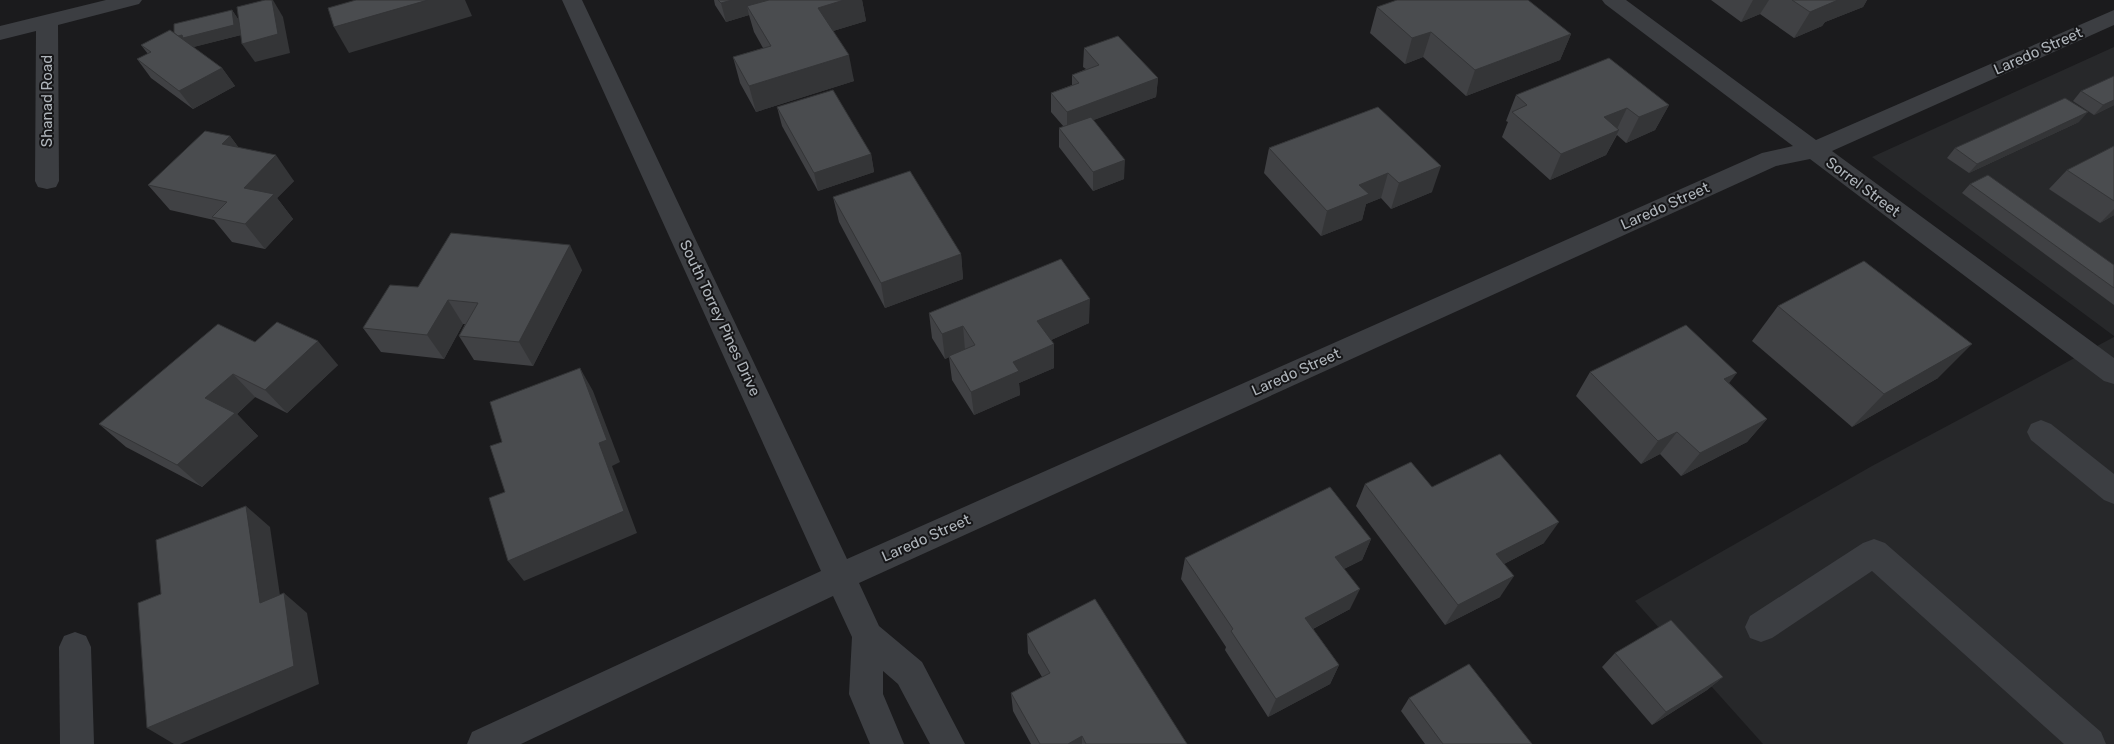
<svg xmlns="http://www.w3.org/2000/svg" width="2114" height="744" viewBox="0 0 2114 744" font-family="Rubik,sans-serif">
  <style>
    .built { fill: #27282a }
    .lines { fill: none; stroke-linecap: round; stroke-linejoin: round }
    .minor { fill: #3c3e42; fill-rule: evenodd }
    .wall { fill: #404144 }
    .shaded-wall { fill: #343537 }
    .building { fill: #4a4c4f; stroke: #343537 }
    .labels { text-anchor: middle; stroke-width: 4; stroke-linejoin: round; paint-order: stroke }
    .street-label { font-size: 15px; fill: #afb5bb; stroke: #161618 }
  </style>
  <rect width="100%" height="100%" fill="#1b1b1d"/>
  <g class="built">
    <path d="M2114,47V336L1872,157Z"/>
    <path d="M2114,337V744H1763L1635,601L1872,466Z"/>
  </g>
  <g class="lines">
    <g class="minor">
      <path d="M106,0H142L139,4L58,25L59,181L56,187L47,189L38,187L35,181L36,31L0,40V26Z"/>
      <path d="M562,0H582L847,559L1762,153L1793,146L1605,4L1602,0H1626L1816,140L2114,10V25L1832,151L2114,358V384L2104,381L1810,159L1776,166L859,583L879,626L922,662L965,744H930L898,684L883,671V694L904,744H870L849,694L852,637L833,596L521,744H467L472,732L821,571Z"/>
      <path d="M2041,420L2051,424L2114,474V504L2104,500L2031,440L2027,432L2031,424Z"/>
      <path d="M1874,539L1885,543L2101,732L2106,744H2064L1872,571L1772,638L1761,642L1750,638L1745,627L1750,616L1863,543Z"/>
      <path d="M75,632L86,636L91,647L94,744H60L59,647L64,636Z"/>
    </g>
  </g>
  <g class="wall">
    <path d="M714,0H862L866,21L833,31L854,81L756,112L740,83L733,57L763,48L754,32L749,15L726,22L715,5Z"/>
    <path d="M1711,0H1867L1863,7L1825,22L1822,26L1794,38L1760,14L1741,22Z"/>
    <path d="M1377,7L1571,34L1560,60L1466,96L1423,57L1405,64L1370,33Z"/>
    <path d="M232,10L238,19L241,35L193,47L222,68L235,86L193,109L151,78L137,59L148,54L141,45L174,33Z"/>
    <path d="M1084,48L1158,78L1156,97L1093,120L1124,179L1093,191L1059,147V128L1064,127L1051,112V93L1072,85V75L1086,69L1083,67Z"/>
    <path d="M2081,91L2114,105L2094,115L2073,101Z"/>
    <path d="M1516,95L1669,105L1655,130L1626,143L1617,135L1606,155L1550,180L1502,137L1508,122L1506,121Z"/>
    <path d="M777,107L871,154L874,172L818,191L782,126Z"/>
    <path d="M1378,107L1432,192L1391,209L1381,198L1366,204L1362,220L1321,236L1264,173L1269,148Z"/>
    <path d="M2079,122L1969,173L1947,158L1955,148Z"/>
    <path d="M230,136L239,148L294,181L277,198L293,219L265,249L232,242L214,220L170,210L148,185Z"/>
    <path d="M2114,146V215L2100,223L2049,189L2067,170Z"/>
    <path d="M1970,184L2114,265V305L1962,193Z"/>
    <path d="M833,197L961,254L963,279L885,308L839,222Z"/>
    <path d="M582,270L533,366L474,360L459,336L465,324H463L444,359L381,352L363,328L418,287Z"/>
    <path d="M1778,306L1938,378L1852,427L1752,341Z"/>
    <path d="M929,313L1089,323L1051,340L1054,368L1019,383L1020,395L974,415L952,380L949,357L945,359L932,338Z"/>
    <path d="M255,342L338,365L287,413L255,397L237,414L258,436L202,487L126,447L99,424Z"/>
    <path d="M1590,372L1729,383L1767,419L1747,442L1681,476L1660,454L1641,464L1576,396Z"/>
    <path d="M1365,484L1432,487L1544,543L1504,564L1500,597L1445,625L1356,506Z"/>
    <path d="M1371,539L1362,560L1344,569L1350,609L1313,629L1339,665L1330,684L1268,717L1225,650L1226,647L1181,579L1185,558Z"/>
    <path d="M1027,634L1187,744H1031L1013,711L1011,693L1042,677L1028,653Z"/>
    <path d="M1615,653L1723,677L1707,690L1652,725L1602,667Z"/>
    <path d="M1409,698L1532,744H1425L1401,711Z"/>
  </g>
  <g class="shaded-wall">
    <path d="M272,0H273L283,17L290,53L255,62L242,44Z"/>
    <path d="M428,0H465L472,16L349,53L334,27Z"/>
    <path d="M732,0H800L747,6L749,15L726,22L721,3Z"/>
    <path d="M844,0H862L866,21L823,34L818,8Z"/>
    <path d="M1753,0H1769L1760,14L1741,22Z"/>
    <path d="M1835,0H1867L1863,7L1825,22L1822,26L1794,38L1810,12Z"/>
    <path d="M232,10L238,19L241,35L190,48L174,37L182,35Z"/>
    <path d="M1431,32L1423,57L1405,64L1412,38Z"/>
    <path d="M1571,34L1560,60L1466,96L1475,70Z"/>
    <path d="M849,55L854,81L756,112L749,86Z"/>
    <path d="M222,68L235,86L193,109L179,91Z"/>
    <path d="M1158,78L1156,97L1067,130V112Z"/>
    <path d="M2114,100V105L2094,115L2103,105Z"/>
    <path d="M1669,105L1655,130L1626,143L1639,117Z"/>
    <path d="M1627,108L1616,131L1619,130L1606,155L1550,180L1561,154L1604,117Z"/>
    <path d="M2088,112L2079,122L1969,173L1977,164Z"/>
    <path d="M230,136L249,162L222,144Z"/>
    <path d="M871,154L874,172L818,191L814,173Z"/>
    <path d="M276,155L294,181L277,198L293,219L265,249L245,224L244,188Z"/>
    <path d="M1125,160L1124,179L1093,191V172Z"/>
    <path d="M1441,166L1432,192L1391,209L1399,183Z"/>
    <path d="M1388,173L1381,198L1366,204L1362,220L1321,236L1327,211L1359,185Z"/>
    <path d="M2114,209V215L2100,223Z"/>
    <path d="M570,245L582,270L533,366L519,342Z"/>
    <path d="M961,254L963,279L885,308L881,283Z"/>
    <path d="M1090,299L1089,323L1038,346L1037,321Z"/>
    <path d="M448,300L463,324L444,359L427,335Z"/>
    <path d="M963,326L965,350L945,359L942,334Z"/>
    <path d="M318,341L338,365L287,413L265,390Z"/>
    <path d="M1054,344V368L1019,383L1020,395L974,415L971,392L1013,362Z"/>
    <path d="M1972,344L1938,378L1852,427L1884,394Z"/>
    <path d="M580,368L593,391L620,462L612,466L637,533L524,581L508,561L599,443Z"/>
    <path d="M1737,373L1719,396L1724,379Z"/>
    <path d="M233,374L255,397L237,414L258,436L202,487L177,465L205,398Z"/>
    <path d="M1767,419L1747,442L1681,476L1700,453Z"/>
    <path d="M1677,432L1660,454L1641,464L1658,441Z"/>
    <path d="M246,506L270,527L284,623L260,603Z"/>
    <path d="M1559,522L1544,543L1483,575L1496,554Z"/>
    <path d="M1371,539L1362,560L1327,577L1335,557Z"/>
    <path d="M1514,576L1500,597L1445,625L1458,605Z"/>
    <path d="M1360,589L1350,609L1297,637L1305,618Z"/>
    <path d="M284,593L307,613L319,684L180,744H174L147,728Z"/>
    <path d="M1339,665L1330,684L1268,717L1276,699Z"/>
    <path d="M1723,677L1707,690L1652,725L1666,712Z"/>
    <path d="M1082,736V744H1068Z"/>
  </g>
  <g class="building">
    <path d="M265,0H272L278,34L242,44L237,7Z"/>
    <path d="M356,0H428L334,27L328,8Z"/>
    <path d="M718,0H732L721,3Z"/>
    <path d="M769,0H844L818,8L849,55L749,86L733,57L771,46L747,6Z"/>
    <path d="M1397,0H1528L1571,34L1475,70L1431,32L1412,38L1377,7Z"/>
    <path d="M1792,0H1838L1810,12Z"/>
    <path d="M232,10L234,25L183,38L182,35L178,36L174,33V24Z"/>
    <path d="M170,30L222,68L179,91L137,59L151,52L141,45Z"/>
    <path d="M1118,36L1158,78L1067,112L1051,93L1079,83L1072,75L1099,65L1084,48Z"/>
    <path d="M1609,58L1669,105L1639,117L1627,108L1604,117L1619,130L1561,154L1512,112L1527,105L1516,95Z"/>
    <path d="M2114,76V100L2103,105L2081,91Z"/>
    <path d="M833,90L871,154L814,173L777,107Z"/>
    <path d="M2065,98L2088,112L1977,164L1955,148Z"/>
    <path d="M1378,107L1441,166L1399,183L1388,173L1359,185L1369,194L1327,211L1269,148Z"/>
    <path d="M1091,117L1125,160L1093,172L1059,128Z"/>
    <path d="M205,131L230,136L222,144L276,155L244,188L274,194L245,224L212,217L227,202L148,185Z"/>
    <path d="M2114,146V201L2067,170Z"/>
    <path d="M910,171L961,254L881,283L833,197Z"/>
    <path d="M1988,175L2114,265V288L1970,184Z"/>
    <path d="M451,233L570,245L519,342L459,336L478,303L448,300L427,335L363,328L390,285L418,287Z"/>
    <path d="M1061,259L1090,299L1037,321L1054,344L1013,362L1019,371L971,392L949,356L975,345L963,326L942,334L929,313Z"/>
    <path d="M1864,261L1972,344L1884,394L1778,306Z"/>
    <path d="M277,322L318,341L265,390L233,374L205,398L235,413L177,465L99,424L218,324L255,342Z"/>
    <path d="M1686,325L1737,373L1724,379L1767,419L1700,453L1677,432L1658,441L1590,372Z"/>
    <path d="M580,368L607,440L599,443L624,511L508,561L489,498L505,492L490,446L502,442L490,402Z"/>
    <path d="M1500,454L1559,522L1496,554L1514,576L1458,605L1365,484L1411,462L1432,487Z"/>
    <path d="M1330,487L1371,539L1335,557L1360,589L1305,618L1339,665L1276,699L1231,631L1233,629L1185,558Z"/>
    <path d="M246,506L260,603L284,593L294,666L147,728L138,603L161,594L156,540Z"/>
    <path d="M1095,599L1187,744H1086L1082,736L1068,744H1040L1011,693L1050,673L1027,634Z"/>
    <path d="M1671,620L1723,677L1666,712L1615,653Z"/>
    <path d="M1469,664L1532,744H1443L1409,698Z"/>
  </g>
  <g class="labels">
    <g class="street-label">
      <text transform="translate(2038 51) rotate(-24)" y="5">Laredo Street</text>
      <text transform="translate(47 101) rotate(-90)" y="5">Shanad Road</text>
      <text transform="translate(1863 187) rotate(37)" y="5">Sorrel Street</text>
      <text transform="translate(1665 206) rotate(-24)" y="5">Laredo Street</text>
      <text transform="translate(720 318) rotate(65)" y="5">South Torrey Pines Drive</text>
      <text transform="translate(1296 372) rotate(-24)" y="5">Laredo Street</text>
      <text transform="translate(926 538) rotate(-24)" y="5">Laredo Street</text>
    </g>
  </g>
</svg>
